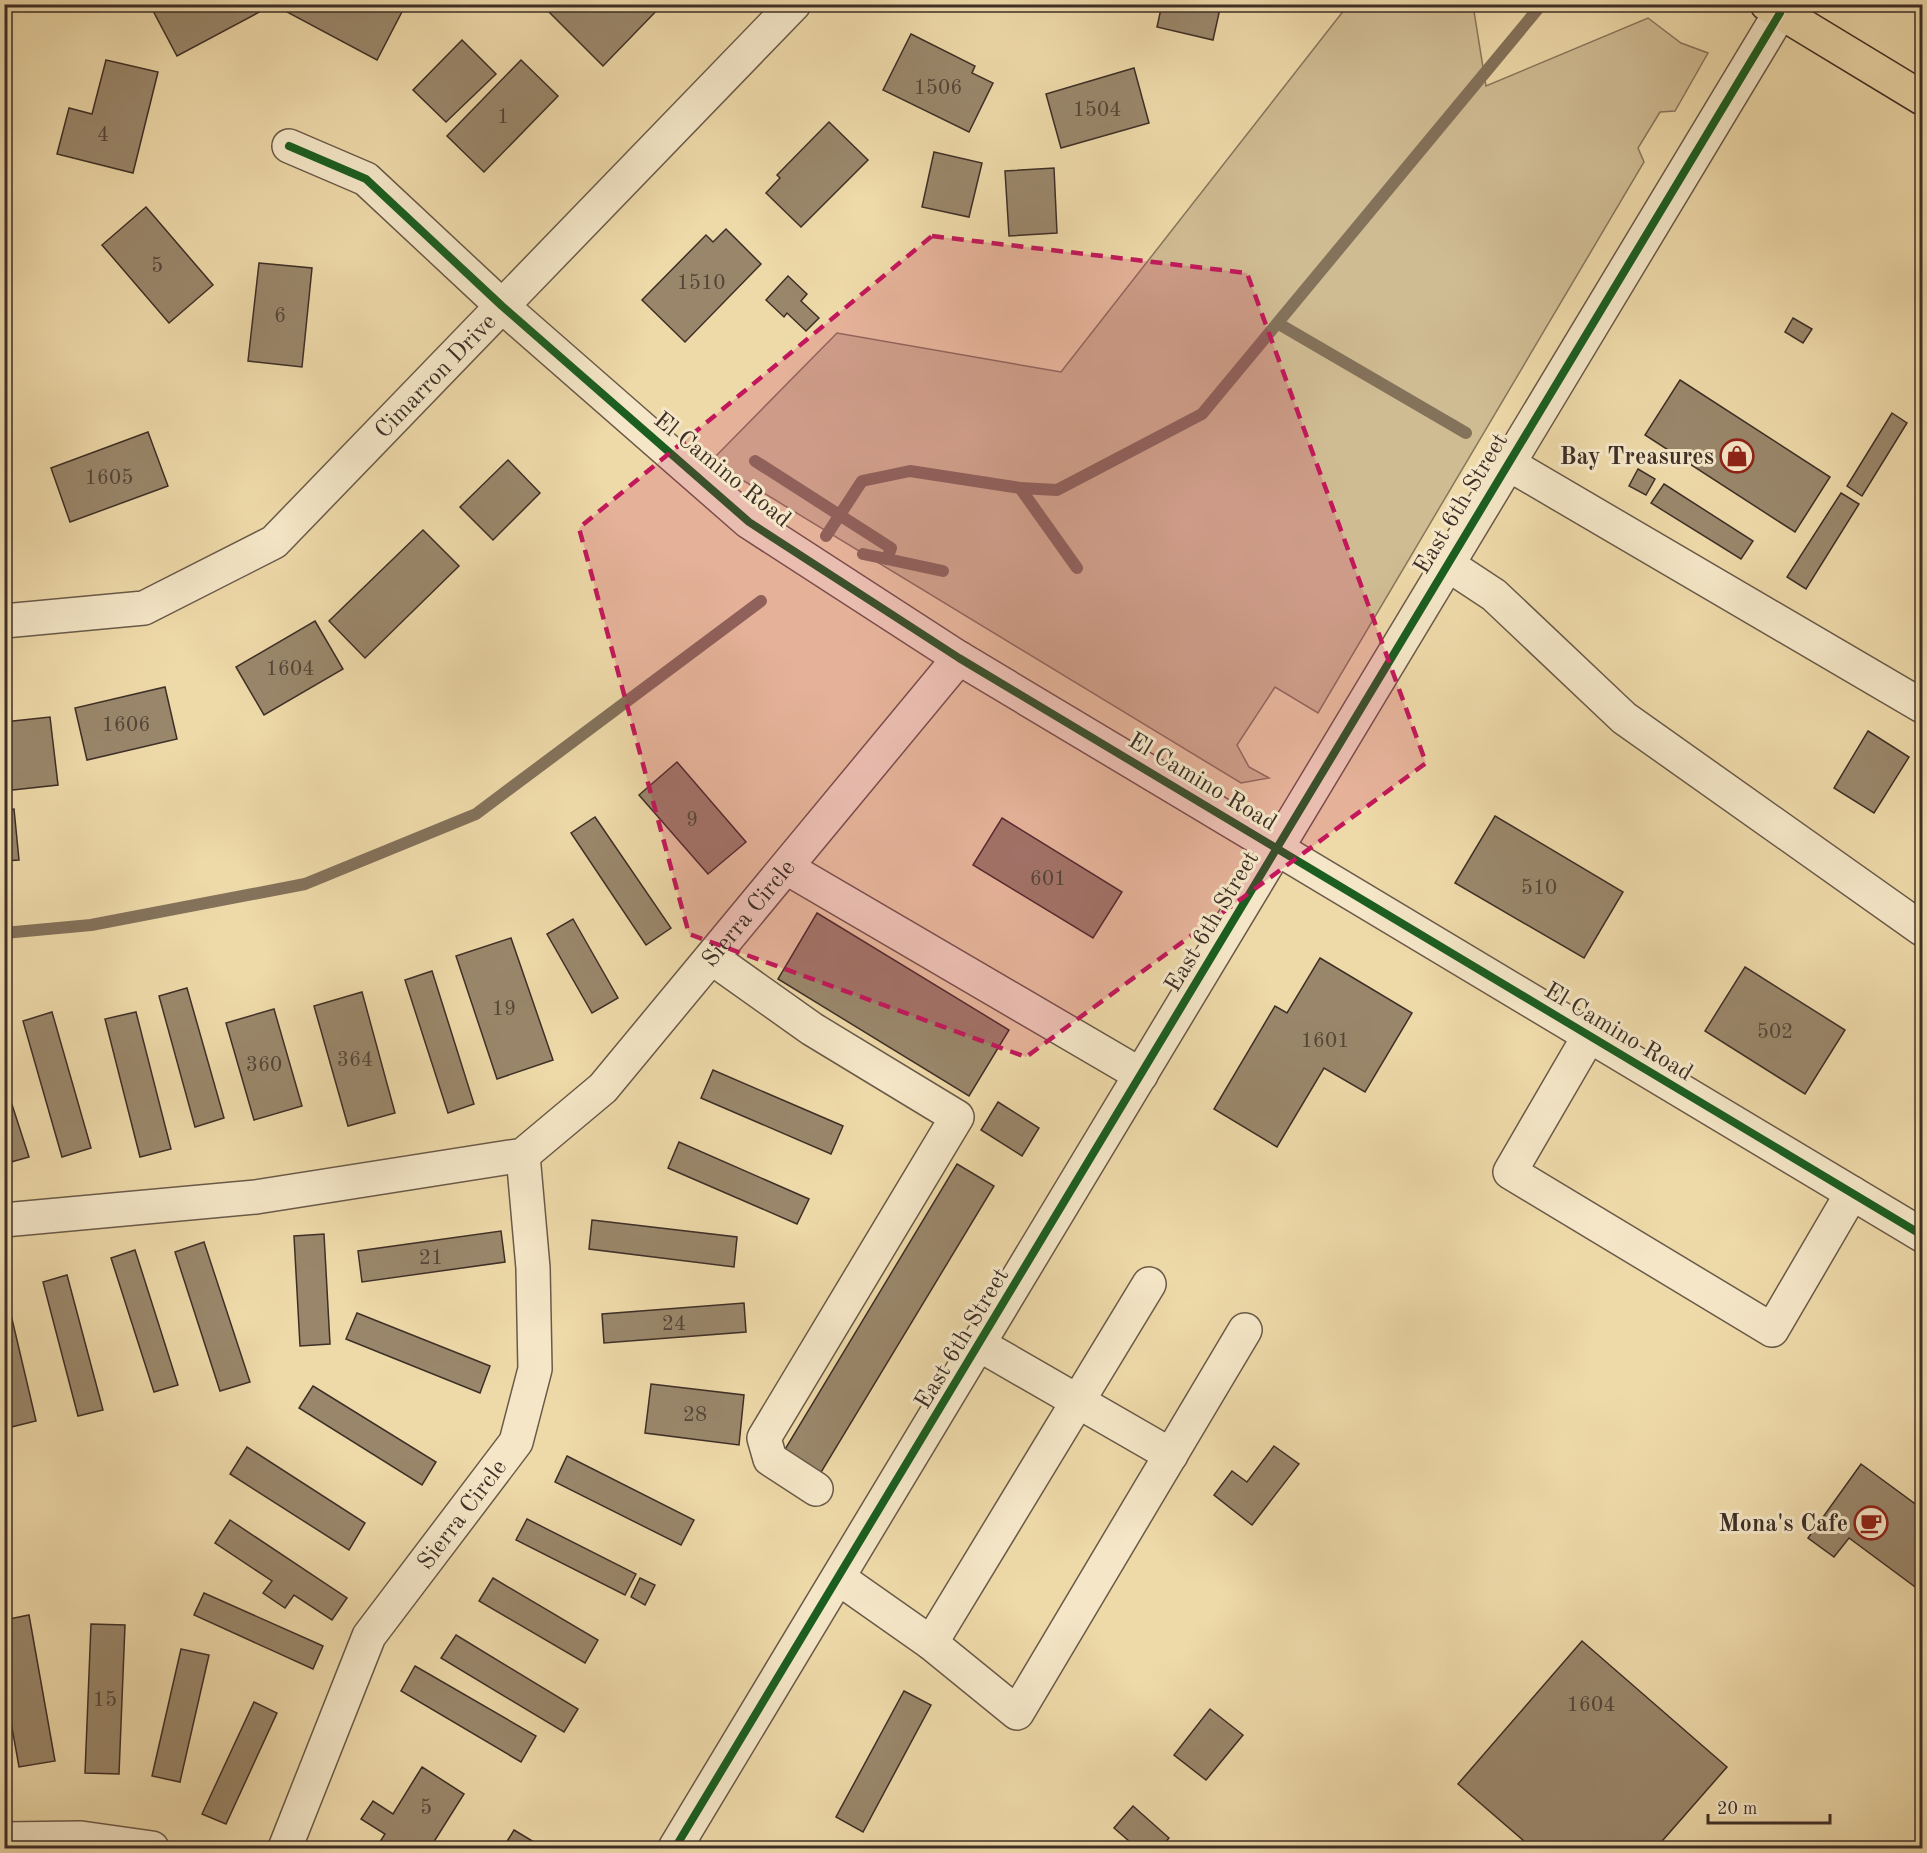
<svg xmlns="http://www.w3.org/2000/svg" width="1927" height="1853" viewBox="0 0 1927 1853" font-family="'Old Standard TT',serif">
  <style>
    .green { fill: #d0bc93; stroke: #87765d; stroke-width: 1.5 }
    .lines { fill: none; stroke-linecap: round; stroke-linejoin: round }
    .stream { stroke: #84725b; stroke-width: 12 }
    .building { fill: #9a876b; stroke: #3e2f27; stroke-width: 1.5 }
    .minor-casing { stroke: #6a5a48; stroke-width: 36 }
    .major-casing { stroke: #3e2f27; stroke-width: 36 }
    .minor { stroke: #f4e6c7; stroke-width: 33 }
    .major { stroke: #eed9a9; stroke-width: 33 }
    .cycleway-casing { stroke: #f4e6c7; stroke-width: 11 }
    .cycleway { stroke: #1b5e20; stroke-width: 8 }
    .marked { fill: #c2185b; fill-opacity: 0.2; stroke: #c2185b; stroke-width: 4.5; stroke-dasharray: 12 8; stroke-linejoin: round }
    .labels { text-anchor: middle; stroke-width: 6; stroke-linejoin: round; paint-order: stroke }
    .number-label { font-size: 21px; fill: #554538 }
    .street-label { font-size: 24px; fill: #3e2f27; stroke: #f4e6c7 }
    .poi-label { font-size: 24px; font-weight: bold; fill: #3e2f27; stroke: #f4e6c7; text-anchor: end }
  </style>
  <rect width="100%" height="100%" fill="#eed9a9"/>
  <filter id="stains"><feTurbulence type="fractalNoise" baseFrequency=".00333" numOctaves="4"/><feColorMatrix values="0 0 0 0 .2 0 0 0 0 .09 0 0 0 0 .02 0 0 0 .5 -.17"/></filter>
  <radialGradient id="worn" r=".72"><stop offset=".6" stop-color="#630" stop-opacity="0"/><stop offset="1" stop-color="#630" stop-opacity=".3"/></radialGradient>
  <path class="green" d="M1348,5H1473L1486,86L1648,18L1681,43L1708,53L1675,111L1660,112L1638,148L1644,162L1318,713L1275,687L1237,745L1249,767L1269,778L1241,783L711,461L837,333L1061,372Z"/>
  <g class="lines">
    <g class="stream">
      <path d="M1279,324L1466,433"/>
      <path d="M755,461L891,548L887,559L863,554"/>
      <path d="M1020,488L1077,568"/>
      <path d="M826,536L862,481L910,471L1020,488L1057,490L1202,414L1542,4"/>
      <path d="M887,559L943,571"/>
      <path d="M4,933L91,925L305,884L476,814L761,601"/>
    </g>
  </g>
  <g class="building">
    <path d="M157,4H263L265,9L177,56L151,7Z"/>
    <path d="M291,4H406L377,60L287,12Z"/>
    <path d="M541,4H663L603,66Z"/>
    <path d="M1162,4H1221L1213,40L1157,27Z"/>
    <path d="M911,34L975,66L972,73L993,83L969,132L883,90Z"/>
    <path d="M462,40L496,74L446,122L413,90Z"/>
    <path d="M106,60L158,72L133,173L57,154L69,108L92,114Z"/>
    <path d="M521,60L558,96L484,172L447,136Z"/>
    <path d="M1134,68L1149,123L1061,148L1046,94Z"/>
    <path d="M829,122L868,160L801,227L766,193L780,178L777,175Z"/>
    <path d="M934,152L982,163L969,217L922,207Z"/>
    <path d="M1054,168L1057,233L1009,236L1005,171Z"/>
    <path d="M146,207L213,285L169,323L102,245Z"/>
    <path d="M726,229L761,264L685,342L642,300L706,235L713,242Z"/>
    <path d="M259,263L312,268L302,367L248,361Z"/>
    <path d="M788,276L807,294L801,301L819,318L806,331L787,313L784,317L766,300Z"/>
    <path d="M1793,318L1812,329L1803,343L1785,332Z"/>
    <path d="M1680,380L1830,477L1795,532L1645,435Z"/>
    <path d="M1892,413L1907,423L1862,496L1847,486Z"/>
    <path d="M148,432L168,486L70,522L51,468Z"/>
    <path d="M508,460L540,493L493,540L460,507Z"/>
    <path d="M1638,469L1655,479L1646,495L1629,486Z"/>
    <path d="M1664,484L1753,541L1741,559L1651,503Z"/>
    <path d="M1841,493L1859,504L1806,589L1787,577Z"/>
    <path d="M423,530L459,566L365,658L329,621Z"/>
    <path d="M315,621L343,669L264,715L236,667Z"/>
    <path d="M165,687L177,739L87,760L75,708Z"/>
    <path d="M50,717L58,785L4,791V722Z"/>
    <path d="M1868,731L1909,757L1874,813L1834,788Z"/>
    <path d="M677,762L746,842L708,874L639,795Z"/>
    <path d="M14,809L19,860L4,861V810Z"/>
    <path d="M1495,816L1623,892L1584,958L1455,883Z"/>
    <path d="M595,817L671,928L646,945L571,833Z"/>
    <path d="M1002,818L1122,892L1093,938L973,865Z"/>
    <path d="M817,913L1009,1030L969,1096L778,979Z"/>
    <path d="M573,919L618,998L592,1013L547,934Z"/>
    <path d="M511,938L553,1060L497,1079L456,956Z"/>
    <path d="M1320,958L1412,1013L1365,1092L1324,1068L1277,1147L1214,1109L1275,1006L1287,1013Z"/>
    <path d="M1745,967L1845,1030L1805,1094L1705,1031Z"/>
    <path d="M432,971L474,1104L448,1113L405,980Z"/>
    <path d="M187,988L224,1118L195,1127L159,996Z"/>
    <path d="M362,992L395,1113L348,1126L314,1006Z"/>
    <path d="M274,1009L302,1106L254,1120L226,1023Z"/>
    <path d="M52,1012L91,1148L62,1157L23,1021Z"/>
    <path d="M136,1012L171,1149L140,1157L105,1019Z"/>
    <path d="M713,1070L843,1126L831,1154L701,1098Z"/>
    <path d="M4,1080L29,1157L4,1164Z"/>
    <path d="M998,1102L1039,1128L1022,1156L981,1130Z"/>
    <path d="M679,1142L809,1199L797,1224L668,1168Z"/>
    <path d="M957,1164L994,1186L820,1474L784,1451Z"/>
    <path d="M592,1220L737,1237L734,1267L589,1249Z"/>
    <path d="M501,1231L505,1262L362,1282L358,1251Z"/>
    <path d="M324,1234L330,1344L300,1346L294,1236Z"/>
    <path d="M204,1242L250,1382L220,1391L175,1252Z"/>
    <path d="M135,1250L178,1385L154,1392L111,1258Z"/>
    <path d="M67,1275L103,1410L78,1416L43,1282Z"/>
    <path d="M4,1285L36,1421L7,1428L4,1419Z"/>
    <path d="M744,1303L746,1332L604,1343L602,1314Z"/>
    <path d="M357,1313L490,1366L480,1393L346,1339Z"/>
    <path d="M651,1384L744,1395L739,1445L645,1433Z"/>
    <path d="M313,1386L436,1462L422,1485L299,1408Z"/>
    <path d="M1274,1446L1299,1464L1252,1525L1214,1495L1232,1471L1247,1482Z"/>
    <path d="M247,1447L365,1523L349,1550L230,1474Z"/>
    <path d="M567,1456L694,1520L681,1545L555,1482Z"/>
    <path d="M1861,1464L1922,1509V1592L1849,1538L1834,1557L1808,1538Z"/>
    <path d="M527,1519L636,1574L625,1595L516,1540Z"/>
    <path d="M230,1520L347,1598L332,1620L294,1595L285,1608L263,1593L272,1581L215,1543Z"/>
    <path d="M493,1578L598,1640L585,1663L479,1601Z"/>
    <path d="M640,1578L655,1585L645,1605L631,1597Z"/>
    <path d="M204,1593L323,1646L313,1669L194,1615Z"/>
    <path d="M29,1615L55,1761L19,1767L4,1683V1620Z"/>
    <path d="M91,1624L125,1625L119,1774L85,1773Z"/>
    <path d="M456,1635L578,1709L564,1732L441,1658Z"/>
    <path d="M1582,1641L1727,1767L1656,1848H1532L1458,1784Z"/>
    <path d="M181,1649L209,1655L180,1782L152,1776Z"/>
    <path d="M415,1666L536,1736L521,1762L401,1691Z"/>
    <path d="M904,1691L931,1705L863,1832L836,1817Z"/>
    <path d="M254,1702L277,1713L226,1824L202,1814Z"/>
    <path d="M1210,1709L1243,1735L1206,1780L1174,1755Z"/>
    <path d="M422,1767L464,1794L430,1848H376L385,1834L361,1819L373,1801L393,1814Z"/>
    <path d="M1133,1806L1169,1838L1160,1848H1137L1114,1828Z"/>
    <path d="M514,1830L544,1848H503Z"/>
  </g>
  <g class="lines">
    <g class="minor-casing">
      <g id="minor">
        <path d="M289,146L366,179L502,306L749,522L959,658L1922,1235"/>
        <path d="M1507,463L1922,706"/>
        <path d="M1447,564L1494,595L1624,718L1922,929"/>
        <path id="s1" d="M4,621L144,608L274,542L794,4"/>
        <path d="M787,868L1141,1075"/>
        <path d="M712,958L812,1029L957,1117L764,1438L770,1459L816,1489"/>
        <path d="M1589,1036L1510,1172L1772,1330L1852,1193"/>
        <path id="s2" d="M4,1220L256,1197L523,1155L603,1088L959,658"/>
        <path d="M980,1345L1171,1455"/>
        <path d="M840,1579L931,1643L1017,1713L1245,1330"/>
        <path d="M931,1643L1149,1284"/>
        <path d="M4,1839L81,1838L152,1848"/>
        <path id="s3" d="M285,1848L369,1636L516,1442L535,1369L533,1268L523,1155"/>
        <path d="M675,1848C1047,1239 1409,623 1780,13"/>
      </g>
    </g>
    <g class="major-casing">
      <path id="major" d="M1767,4L1922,98"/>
    </g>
    <use href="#minor" class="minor"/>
    <use href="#major" class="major"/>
    <g class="cycleway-casing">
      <g id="cycleway">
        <path d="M289,146L366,179L502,306L749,522L959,658L1922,1235"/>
        <path d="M675,1848C1047,1239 1409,623 1780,13"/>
      </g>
    </g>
    <use href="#cycleway" class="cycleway"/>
  </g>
  <path class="marked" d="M932,236L1247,273L1426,763L1026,1057L689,934L579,528Z"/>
  <defs>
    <g id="shop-ring" transform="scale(1.725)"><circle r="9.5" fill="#f4e6c7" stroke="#8f2418" stroke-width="1.5"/><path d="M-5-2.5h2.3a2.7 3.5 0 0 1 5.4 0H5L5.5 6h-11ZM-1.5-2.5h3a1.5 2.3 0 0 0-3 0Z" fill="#8f2418"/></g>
    <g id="cafe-ring" transform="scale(1.725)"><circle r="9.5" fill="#f4e6c7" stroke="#8f2418" stroke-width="1.5"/><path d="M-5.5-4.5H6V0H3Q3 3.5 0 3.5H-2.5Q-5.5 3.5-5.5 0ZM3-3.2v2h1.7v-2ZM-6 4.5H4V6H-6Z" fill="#8f2418"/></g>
  </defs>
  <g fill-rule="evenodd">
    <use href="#shop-ring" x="1737" y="456"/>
    <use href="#cafe-ring" x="1871" y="1523"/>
  </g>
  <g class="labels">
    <g class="number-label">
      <text x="938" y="94">1506</text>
      <text x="1097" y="116">1504</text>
      <text x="503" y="123">1</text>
      <text x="103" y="141">4</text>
      <text x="157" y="272">5</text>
      <text x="701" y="289">1510</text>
      <text x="280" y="322">6</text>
      <text x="109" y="484">1605</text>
      <text x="290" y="675">1604</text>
      <text x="126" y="731">1606</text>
      <text x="692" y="826">9</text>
      <text x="1048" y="885">601</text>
      <text x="1539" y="894">510</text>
      <text x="504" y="1015">19</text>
      <text x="1775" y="1038">502</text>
      <text x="1325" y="1047">1601</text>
      <text x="355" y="1066">364</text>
      <text x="264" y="1071">360</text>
      <text x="431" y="1264">21</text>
      <text x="674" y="1330">24</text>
      <text x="695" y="1421">28</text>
      <text x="105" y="1706">15</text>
      <text x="1591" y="1711">1604</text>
      <text x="426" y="1814">5</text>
    </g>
    <g class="street-label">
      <text dy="8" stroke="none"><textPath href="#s1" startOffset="518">Cimarron Drive</textPath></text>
      <text transform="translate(723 469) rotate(39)" y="8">El Camino Road</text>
      <text transform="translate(1460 503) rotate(-59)" y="8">East 6th Street</text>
      <text transform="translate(1203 781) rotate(31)" y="8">El Camino Road</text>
      <text dy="8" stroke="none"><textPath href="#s2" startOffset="855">Sierra Circle</textPath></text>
      <text transform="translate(1211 921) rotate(-59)" y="8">East 6th Street</text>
      <text transform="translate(1619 1031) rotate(31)" y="8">El Camino Road</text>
      <text transform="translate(961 1338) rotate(-59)" y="8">East 6th Street</text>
      <text dy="8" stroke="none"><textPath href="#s3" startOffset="381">Sierra Circle</textPath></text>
    </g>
    <g class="poi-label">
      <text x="1714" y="464">Bay Treasures</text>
      <text x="1848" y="1531">Mona's Cafe</text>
    </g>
  </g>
  <rect width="1927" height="1853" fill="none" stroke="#eed9a9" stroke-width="24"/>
  <rect x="6" y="6" width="1915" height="1841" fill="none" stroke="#3e2f27" stroke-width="3"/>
  <rect x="12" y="12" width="1903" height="1829" fill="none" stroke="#3e2f27" stroke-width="1.5"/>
  <path d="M1708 1814v9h122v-9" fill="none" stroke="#3e2f27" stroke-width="3"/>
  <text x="1717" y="1814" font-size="18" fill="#3e2f27" stroke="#f4e6c7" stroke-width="4.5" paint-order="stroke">20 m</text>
  <rect width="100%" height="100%" filter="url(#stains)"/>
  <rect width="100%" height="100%" fill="url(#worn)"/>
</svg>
